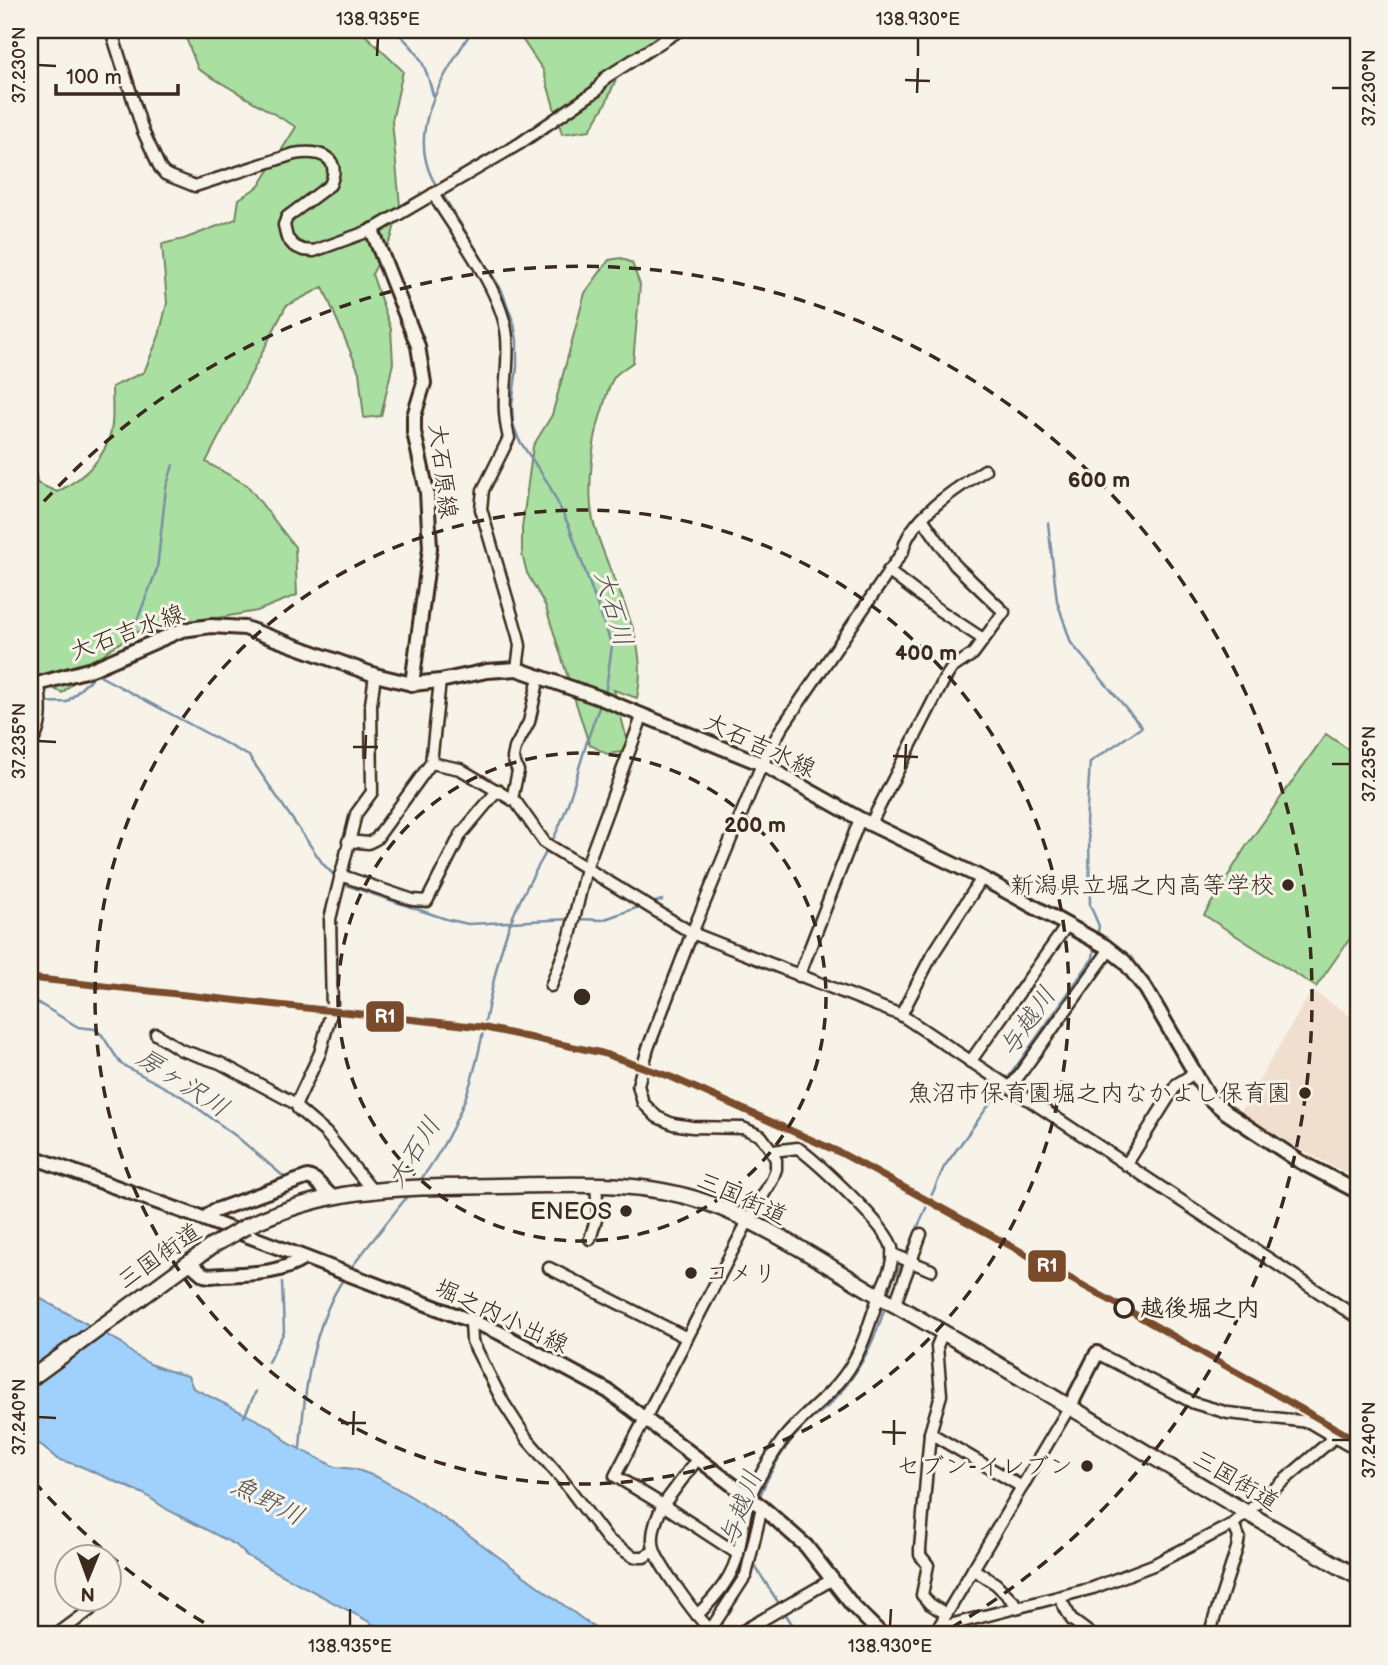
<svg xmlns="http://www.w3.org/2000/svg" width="1388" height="1665" viewBox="0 0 1388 1665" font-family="'Balsamiq Sans','Klee One',sans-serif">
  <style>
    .built { fill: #f0dfce }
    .green { fill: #aadfa2; stroke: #728460; stroke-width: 2 }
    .water { fill: #9fd1fc; stroke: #778ea3; stroke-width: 2 }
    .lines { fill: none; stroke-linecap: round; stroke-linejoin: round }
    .stream { stroke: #778ea3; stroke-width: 2.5 }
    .minor-casing { stroke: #3b2a1e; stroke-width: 15 }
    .major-casing { stroke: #3b2a1e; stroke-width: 18 }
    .highway-casing { stroke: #3b2a1e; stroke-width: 19 }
    .minor { stroke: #f7f3e8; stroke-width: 10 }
    .major { stroke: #f7f3e8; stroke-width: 12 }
    .highway { stroke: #f7f3e8; stroke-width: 14 }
    .highway-bridge-casing { stroke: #3b2a1e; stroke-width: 19; stroke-linecap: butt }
    .highway-bridge { stroke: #f7f3e8; stroke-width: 14 }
    .rail-1-casing { stroke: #f7f3e8; stroke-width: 12 }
    .rail-1 { stroke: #7a4b2a; stroke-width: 7 }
    .ticks { fill: none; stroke: #3b2a1e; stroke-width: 2.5 }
    .ring { fill: none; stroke: #3b2a1e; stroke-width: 3.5; stroke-dasharray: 12 9 }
    .poi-dot { fill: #3b2a1e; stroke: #f7f3e8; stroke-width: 2.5 }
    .stop-dot { fill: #f7f3e8; stroke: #3b2a1e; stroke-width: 3.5 }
    .labels { text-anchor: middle; stroke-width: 6; stroke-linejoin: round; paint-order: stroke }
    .street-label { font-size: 24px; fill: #3b2a1e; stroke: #f7f3e8 }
    .poi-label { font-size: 24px; fill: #3b2a1e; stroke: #f7f3e8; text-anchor: end }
    .stop-label { font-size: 24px; font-weight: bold; fill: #3b2a1e; stroke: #f7f3e8; text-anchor: start }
    .water-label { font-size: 26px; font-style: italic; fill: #545456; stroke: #f7f3e8 }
    .centre { fill: #3b2a1e; stroke: #f7f3e8; stroke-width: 3.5 }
    .ring-label { font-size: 21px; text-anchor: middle; font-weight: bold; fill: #3b2a1e; stroke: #f7f3e8; stroke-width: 6; stroke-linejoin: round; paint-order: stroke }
    .line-badge { stroke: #f7f3e8; stroke-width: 2.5 }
    .badge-label { font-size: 19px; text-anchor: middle; font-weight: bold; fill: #fff }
    .neatline { fill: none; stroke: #3b2a1e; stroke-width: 2.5 }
    .ticks-label { font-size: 18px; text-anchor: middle; fill: #3b2a1e }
  </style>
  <rect width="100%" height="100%" fill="#f7f3e8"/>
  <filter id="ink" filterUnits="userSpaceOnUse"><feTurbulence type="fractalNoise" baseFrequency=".0143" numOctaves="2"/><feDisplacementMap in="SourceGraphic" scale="14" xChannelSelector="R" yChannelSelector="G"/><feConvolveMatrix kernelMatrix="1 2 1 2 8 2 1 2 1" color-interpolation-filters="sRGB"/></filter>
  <g filter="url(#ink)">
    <path class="built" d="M1312,990L1358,1021V1168L1354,1175H1350L1279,1138L1241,1111Z"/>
    <g class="green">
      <path d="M183,30H360L403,71L392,121L400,206L391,239L372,274L391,329L393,363L381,416L364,418L359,372L323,287L286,306L206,462L247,485L295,547L297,595L257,611L137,632L107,651L62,693L30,676V457L34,458L37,483L57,492C82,479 105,460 111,431C114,418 112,401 112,387L144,372L159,336L167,303L162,244L184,239L236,219L239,199L259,186L296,127L198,69Z"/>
      <path d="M527,30H672L624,60L606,103L590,130L562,134L543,70L522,39Z"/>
      <path d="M621,258L632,263L640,285L633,362C628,366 621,370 616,375C608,383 605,403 601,414C592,441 587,492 593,520C607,578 652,636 637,698L614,690L630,751L607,754L589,744L545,605L527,573L522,554V528L533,446L552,415L585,293L609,260Z"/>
      <path d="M1326,734L1358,756V927L1316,987L1204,915L1245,848Z"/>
    </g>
    <path class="water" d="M30,1293L122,1343C138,1363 164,1370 188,1376L193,1388L271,1427L290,1444L335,1467L355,1469L377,1477L412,1497L469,1535L604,1635H388L368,1621L247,1556L236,1545L168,1510L144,1494L80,1466L57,1459L44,1447L30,1438Z"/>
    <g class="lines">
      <g class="stream">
        <path d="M394,30C421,52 426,66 434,99"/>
        <path d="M437,187C402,132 444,77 472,30"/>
        <path d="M441,192L502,291L514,324L517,340V367L512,405L513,424L519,440L548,483L569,526L612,646L605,695"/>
        <path d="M1048,523L1057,601L1071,643L1142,727L1090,762L1086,823L1089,839L1090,905L1099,926L1097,938"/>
        <path d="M120,651L128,644L157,569L166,488L173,465"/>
        <path d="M96,674L249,756L323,864L336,877"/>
        <path d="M30,703L67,702L95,675"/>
        <path d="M551,843C575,799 581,747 602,701"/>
        <path d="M343,884L446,919L468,924L571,919"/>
        <path d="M652,903L662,900"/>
        <path d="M578,919L602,920L642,906"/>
        <path d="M30,998L78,1027L95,1029L102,1035L121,1064L181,1096L236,1136L283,1176"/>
        <path d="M1006,1081L1093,958L1095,944"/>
        <path d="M419,1182C444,1149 465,1108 475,1067C486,1025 491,982 504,941C514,908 531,879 548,849"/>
        <path d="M905,1256L944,1167L1002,1087"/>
        <path d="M350,1269L410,1193"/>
        <path d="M888,1294L892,1282L903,1262"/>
        <path d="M268,1362L284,1332L282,1282"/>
        <path d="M244,1417L256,1391"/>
        <path d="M300,1449C304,1393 312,1326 344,1278"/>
        <path d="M759,1498C770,1471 784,1445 806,1424C813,1417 823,1411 831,1403C858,1376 875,1341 886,1304"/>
        <path d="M748,1523L755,1507"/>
        <path d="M753,1563L799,1635"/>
        <path d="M690,1635L729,1588L737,1571"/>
      </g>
      <g class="minor-casing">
        <g id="minor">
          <path d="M111,30L143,131L160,168L165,174L195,186L294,154C317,150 343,155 330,185L287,217L284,225L287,238L294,246L303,250L314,251L372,230L519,144L596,91L605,78L680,30"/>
          <path d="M433,194C457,233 503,292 507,337C510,374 499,399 509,438L483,490L481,509L518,636L520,646L517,669"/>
          <path d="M888,571L939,610L983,639"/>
          <path d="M30,745C44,727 41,705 39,683"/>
          <path d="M431,763L460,769L516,802L545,843L692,933L901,1015L1358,1318"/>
          <path d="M512,799L518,771L513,758L515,748L529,722L539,677"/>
          <path d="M870,825L944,680L952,668L973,654L1004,612L955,565L922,518"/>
          <path d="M348,841L368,843L376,839L431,763L440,681"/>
          <path d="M340,875L413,900L427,901L461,834L498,790"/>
          <path d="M799,976L860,819"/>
          <path d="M551,986L570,936L586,868L642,717"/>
          <path d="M901,1015L931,957L982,878"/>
          <path d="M156,1034L181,1050L220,1063L296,1104"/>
          <path d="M970,1062L1067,925"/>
          <path d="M1010,1088L1110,949"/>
          <path d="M1126,1165L1177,1084L1193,1074"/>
          <path d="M371,1189L326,1133L298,1109L296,1104L320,1053L332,1009L330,919L356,814L372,792L371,704L375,675"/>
          <path d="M590,1239L598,1213L596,1184"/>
          <path d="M892,1254L931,1270"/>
          <path d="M549,1268L687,1338"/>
          <path d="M895,1304L921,1234"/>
          <path d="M471,1321L472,1341L503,1402L527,1439L561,1478L608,1540L634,1557H644L654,1551"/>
          <path d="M943,1332L937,1346L941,1395L930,1433L920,1549V1555L928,1565L922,1595L930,1604L946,1614"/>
          <path d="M1097,1353L1194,1403L1228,1413L1309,1422L1348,1445"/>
          <path d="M930,1433L1022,1487"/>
          <path d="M698,1458L663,1505L738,1554"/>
          <path d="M973,1569L996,1584L1019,1607"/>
          <path d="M1059,1597L1072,1620L1092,1635"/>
          <path d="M697,1615C716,1597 734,1576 739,1549C744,1523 745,1501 759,1478C767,1464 775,1450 785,1437C803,1415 827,1399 844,1376C861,1354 869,1325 878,1298C883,1283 895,1266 892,1248C888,1227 817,1162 798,1148L772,1151"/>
          <path d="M938,1628L1093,1588L1153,1565L1233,1524L1335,1437"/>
          <path d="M711,1629L746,1575L762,1507"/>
          <path d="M56,1635L90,1610L98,1598"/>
          <path d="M724,1635C717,1632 710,1630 705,1624C694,1613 661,1567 655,1552C649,1537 656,1519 663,1505L615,1476L748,1221L772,1180L776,1169V1160L772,1151L761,1136L743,1128L692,1127L673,1124L657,1117L643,1103L638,1085L648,1048L692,933L762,764L781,729L903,551C909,518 957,488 985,470"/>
          <path d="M736,1635L833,1579"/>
          <path d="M934,1635L1070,1406"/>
          <path d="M1209,1635L1237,1548L1239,1537L1233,1524"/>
        </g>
      </g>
      <g class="major-casing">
        <g id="major">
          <path d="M372,230L418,346L424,383L414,416V432L427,492L430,548L412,684"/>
          <path d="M30,686L92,669L182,630L211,626L245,628L375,675L412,684L440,681L487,671L517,669L600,698L762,764L860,819L982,878L1105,946L1124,961L1146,989L1210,1099L1227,1113L1299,1161L1358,1192"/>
          <path d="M30,1156L204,1219L471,1321L498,1332L608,1391L762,1507L806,1546L853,1606L882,1635"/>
          <path d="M198,1216L204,1219L214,1211L308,1177L315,1180L331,1196"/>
          <path d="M190,1263L204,1275L211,1276C242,1273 278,1276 304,1258"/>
          <path d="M1070,1406L1097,1353"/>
        </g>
      </g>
      <g class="highway-casing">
        <g id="highway">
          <path d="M247,1226C336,1184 404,1188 498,1186C568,1185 638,1179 705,1202C767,1224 830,1268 888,1301C1047,1390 1200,1488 1358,1577"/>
          <path d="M30,1379L212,1246"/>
        </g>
      </g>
      <use href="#minor" class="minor"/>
      <use href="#major" class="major"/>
      <use href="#highway" class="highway"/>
      <g class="highway-bridge-casing">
        <path id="highway-bridge" d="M212,1246L247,1226"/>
      </g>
      <use href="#highway-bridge" class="highway-bridge"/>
      <g class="rail-1-casing">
        <path id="rail-1" d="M30,978L481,1027L602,1053L671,1077L841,1153L1124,1308L1358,1441"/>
      </g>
      <use href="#rail-1" class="rail-1"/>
    </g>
  </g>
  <path class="ticks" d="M377,56L378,38M918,56V38M38,65L56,66M905,80L930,81M1332,88H1350M917,93L918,68M38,741L56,742M353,747H378M893,756L918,757M365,759L366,735M1332,764H1350M905,769L906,744M38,1417L56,1418M341,1423H366M882,1432L906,1433M353,1435L354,1411M1332,1440H1350M894,1445V1420M350,1626V1609M890,1626L891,1609"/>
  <g class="ring">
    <circle cx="582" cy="997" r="244"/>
    <circle cx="582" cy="997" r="487"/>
    <path d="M222 1633A731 731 0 0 1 30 1477M30 517A731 731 0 1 1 942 1633"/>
  </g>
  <g class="poi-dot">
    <circle cx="1288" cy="885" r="7"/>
    <circle cx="1305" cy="1093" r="7"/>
    <circle cx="626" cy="1211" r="7"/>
    <circle cx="691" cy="1273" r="7"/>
    <circle cx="1087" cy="1466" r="7"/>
  </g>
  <circle class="stop-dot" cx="1124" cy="1308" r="9"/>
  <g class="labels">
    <g class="street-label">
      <text transform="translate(443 471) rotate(83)" y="8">大石原線</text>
      <text transform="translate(127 632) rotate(-20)" y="8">大石吉水線</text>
      <text transform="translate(760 745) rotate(25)" y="8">大石吉水線</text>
      <text transform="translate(742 1198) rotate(24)" y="8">三国街道</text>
      <text transform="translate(159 1256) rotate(-35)" y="8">三国街道</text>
      <text transform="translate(502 1316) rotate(25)" y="8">堀之内小出線</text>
      <text transform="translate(1236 1480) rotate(31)" y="8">三国街道</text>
    </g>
    <g class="poi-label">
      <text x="1274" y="893">新潟県立堀之内高等学校</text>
      <text x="1291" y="1101">魚沼市保育園堀之内なかよし保育園</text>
      <text x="612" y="1219">ENEOS</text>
      <text x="705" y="1281" text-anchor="start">コメリ</text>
      <text x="1073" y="1474">セブン-イレブン</text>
    </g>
    <g class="stop-label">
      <text x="1140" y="1316">越後堀之内</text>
    </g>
    <g class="water-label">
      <text transform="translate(614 608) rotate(74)" y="9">大石川</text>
      <text transform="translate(1027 1021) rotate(-55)" y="9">与越川</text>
      <text transform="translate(183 1082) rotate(33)" y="9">房ヶ沢川</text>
      <text transform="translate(413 1152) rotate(-58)" y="9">大石川</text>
      <text transform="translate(268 1500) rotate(27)" y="9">魚野川</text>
      <text transform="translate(740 1508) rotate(-70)" y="9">与越川</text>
    </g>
  </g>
  <circle cx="582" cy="997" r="10" class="centre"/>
  <g class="ring-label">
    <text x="1099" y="487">600 m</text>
    <text x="926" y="660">400 m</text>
    <text x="755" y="832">200 m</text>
  </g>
  <g class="line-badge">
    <rect x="365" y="1000" width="40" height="33" rx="7" fill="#7a4b2a"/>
    <rect x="1027" y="1249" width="40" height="34" rx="7" fill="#7a4b2a"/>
  </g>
  <g class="badge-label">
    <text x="385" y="1023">R1</text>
    <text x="1047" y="1272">R1</text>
  </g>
  <rect width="1388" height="1665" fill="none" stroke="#f7f3e8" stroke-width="77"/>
  <g transform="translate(88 1578) rotate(181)"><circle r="33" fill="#f7f3e8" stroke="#aca397" stroke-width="2"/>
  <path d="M0-5L12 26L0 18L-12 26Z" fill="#3b2a1e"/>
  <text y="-10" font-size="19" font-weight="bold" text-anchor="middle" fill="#3b2a1e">N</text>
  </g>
  <path d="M56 84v10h122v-10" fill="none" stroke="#3b2a1e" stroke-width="3.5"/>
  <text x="66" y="84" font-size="21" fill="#3b2a1e" stroke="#f7f3e8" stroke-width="5" paint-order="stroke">100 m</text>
  <rect x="38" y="38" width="1312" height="1588" class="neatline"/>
  <g class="ticks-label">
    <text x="378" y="25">138.935°E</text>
    <text x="918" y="25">138.930°E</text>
    <text transform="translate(19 65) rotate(-90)" y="6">37.230°N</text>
    <text transform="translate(1369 88) rotate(-90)" y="6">37.230°N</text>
    <text transform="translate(19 741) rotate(-90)" y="6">37.235°N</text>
    <text transform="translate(1369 764) rotate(-90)" y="6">37.235°N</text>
    <text transform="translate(19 1417) rotate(-90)" y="6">37.240°N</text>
    <text transform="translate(1369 1440) rotate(-90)" y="6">37.240°N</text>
    <text x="350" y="1652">138.935°E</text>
    <text x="890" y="1652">138.930°E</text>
  </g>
</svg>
